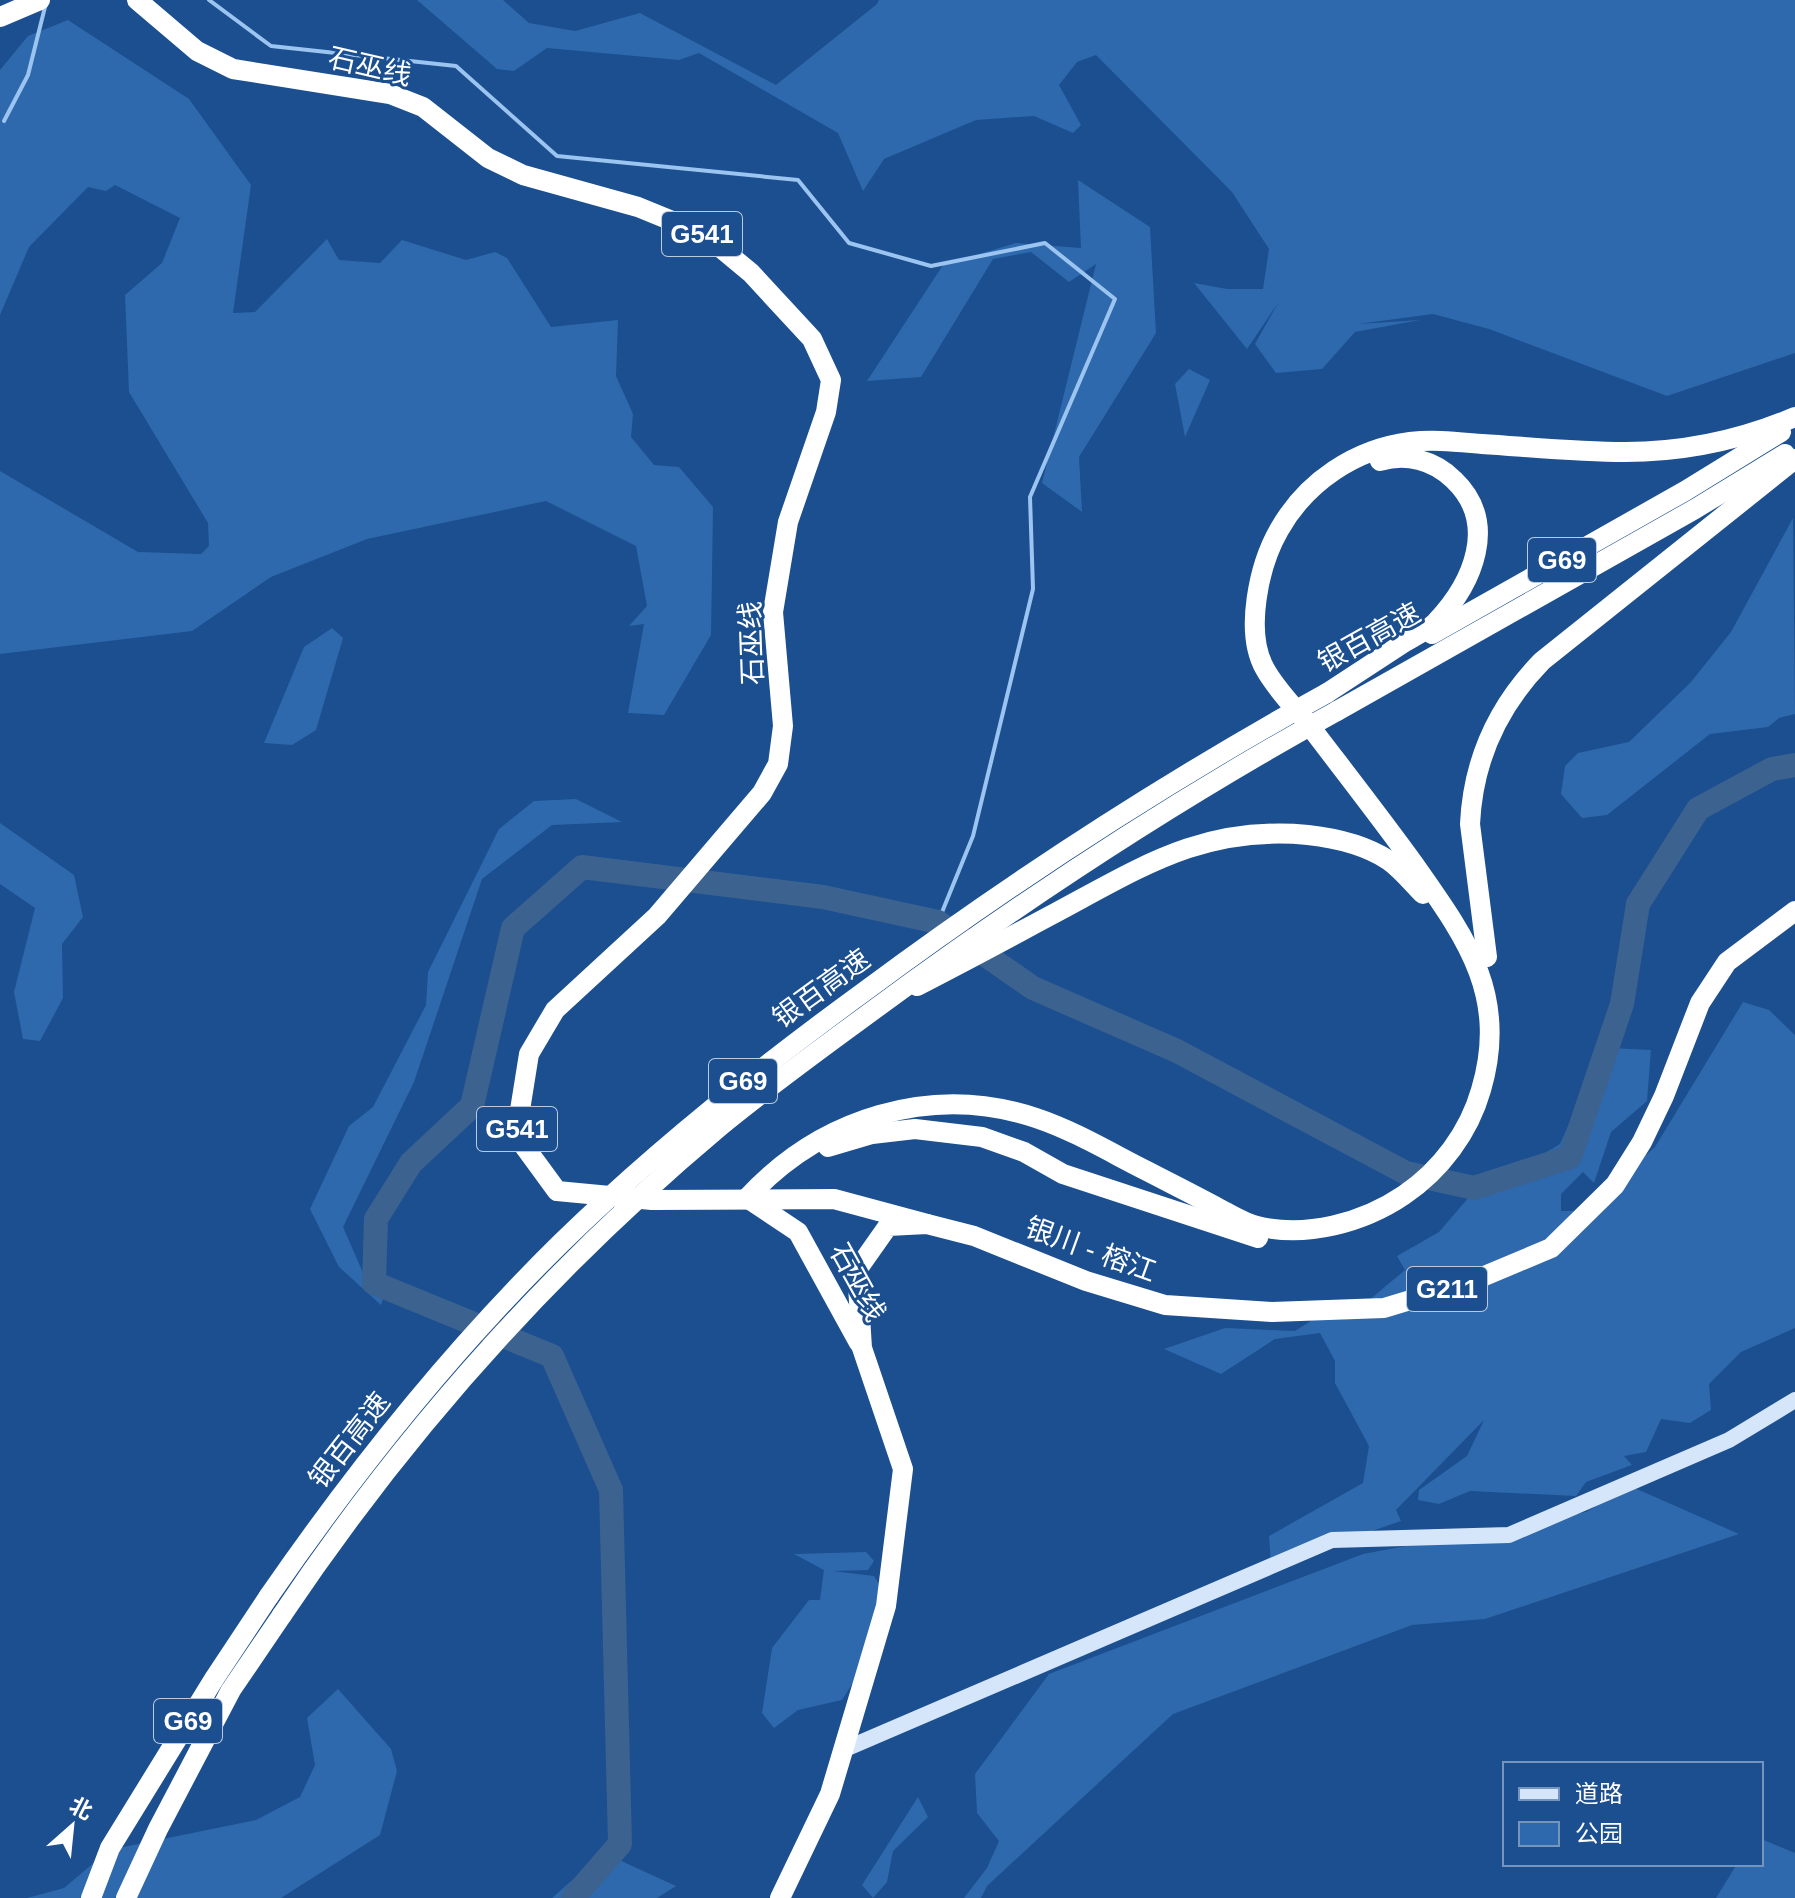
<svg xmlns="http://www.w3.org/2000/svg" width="1795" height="1898" viewBox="0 0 1795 1898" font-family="Helvetica,'Noto Sans SC',sans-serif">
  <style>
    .green { fill: #2e69ad }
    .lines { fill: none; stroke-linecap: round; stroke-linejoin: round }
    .stream { stroke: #9cc4f0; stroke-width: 4 }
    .river { stroke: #3c6290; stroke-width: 24 }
    .secondary { stroke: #d6e6fa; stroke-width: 16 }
    .highway { stroke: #fff; stroke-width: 20 }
    .highway-bridge { stroke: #fff; stroke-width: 20 }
    .labels { text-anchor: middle; stroke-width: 6; stroke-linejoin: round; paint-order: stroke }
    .shield { fill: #1b4f8f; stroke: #bbcadd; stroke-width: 2 }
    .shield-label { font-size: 26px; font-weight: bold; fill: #fff }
    .street-label { font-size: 28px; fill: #fff; stroke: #1b4f8f }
  </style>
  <rect width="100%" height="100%" fill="#1b4f8f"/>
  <g class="green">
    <path d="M417,0H503L529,23L575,31L640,13L776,85L877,4L879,0H1795V353L1667,396L1489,329L1433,314L1358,324L1420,320L1355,332L1322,369L1276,373L1255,344L1278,303L1247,349L1194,283L1227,289H1263L1269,249L1232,192L1096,55L1077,62L1059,85L1081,125L1073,133L1034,116L976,120L884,159L863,191L838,133L699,53L679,60L547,48L514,71L497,69Z"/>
    <path d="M68,20L189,99L251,185L233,313L255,312L327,239L339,260L380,263L402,240L466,260L495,252L507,258L551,327L618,320L616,376L633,414L631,437L654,465L679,467L713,507L711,635L664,715L628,713L644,624L629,626L647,606L636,546L546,501L367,539L271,577L192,631L0,654V471L138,552L201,554L209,546L208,523L129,392L125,295L162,263L180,218L115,185L106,191L88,187L29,247L0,315V70L28,36Z"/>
    <path d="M1078,180L1150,227L1156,333L1079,457L1082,512L1042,483L1096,264L1069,282L1031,252L993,259L921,377L867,381L943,265L1016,243L1081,248Z"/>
    <path d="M1189,369L1210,380L1185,437L1175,384Z"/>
    <path d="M1793,518L1795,714L1779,718L1768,727L1710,734L1607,815L1582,818L1561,794L1565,766L1578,753L1629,742L1691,682L1731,632Z"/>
    <path d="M332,628L343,638L316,730L292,745L264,743L304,647Z"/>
    <path d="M576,799L622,822L552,825L482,879L414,1082L343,1227L364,1275L385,1293L381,1305L339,1267L310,1209L349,1126L373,1107L426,1005L428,972L499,829L534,801Z"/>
    <path d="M0,823L74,875L83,917L62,944L63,998L40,1041L23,1039L14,992L35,908L0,884Z"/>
    <path d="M1743,1002L1769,1010L1795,1035V1328L1741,1352L1709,1384L1711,1410L1690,1423L1661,1419L1646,1452L1624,1456L1632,1465L1586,1482L1576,1496L1470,1491L1439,1504L1418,1500L1419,1490L1467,1456L1484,1420L1396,1510L1401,1521L1271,1566L1269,1536L1363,1483L1369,1446L1335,1383V1361L1320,1333L1275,1339L1221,1374L1164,1349L1225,1328L1295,1331L1317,1317H1349L1405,1270L1397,1256L1439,1232L1493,1169L1520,1168L1560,1144L1595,1067L1612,1058L1610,1048L1651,1050L1647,1101L1611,1132L1594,1183L1583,1172L1561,1194V1211H1582L1655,1147Z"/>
    <path d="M1630,1486L1739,1534L1485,1619L1412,1625L1173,1714L987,1886L981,1898H964L987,1868L999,1841L977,1813L975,1774L1049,1674L1363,1554L1586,1512Z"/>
    <path d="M866,1552L874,1561L868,1570L833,1571L874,1576L881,1587L861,1685L852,1684L842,1700L798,1710L774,1728L762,1713L772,1648L809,1600H820L824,1570L794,1554Z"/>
    <path d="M338,1689L391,1749L397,1771L380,1835L281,1898H27L64,1888L109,1850L256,1820L300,1797L315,1765L307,1718Z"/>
    <path d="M918,1797L928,1817L893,1851L887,1882L873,1898L862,1885Z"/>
    <path d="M1761,1839L1795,1853V1898H1716L1737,1864H1761Z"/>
    <path d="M604,1852V1853L676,1886L657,1898H552Z"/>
  </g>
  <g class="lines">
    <g class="stream">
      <path d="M209,0L271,46L456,66L557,156L798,180L849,243L931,266L1045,243L1115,299L1030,497L1033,589L973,836L938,922"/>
      <path d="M4,121L28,75L46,3"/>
    </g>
    <path class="river" d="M573,1898L620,1844L611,1490L552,1356L374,1283L376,1219L411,1163L472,1106L513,928L582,867L823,897L938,922L1033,988L1177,1051L1406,1173L1474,1188L1570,1157L1622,1004L1638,904L1698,809L1772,769L1795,765"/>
    <path class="secondary" d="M843,1750L1332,1540L1509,1535L1729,1440L1795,1400"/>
    <g class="highway">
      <path d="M137,0L197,51L233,69L390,94L423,107L488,158L523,175L638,207L704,234L751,273L812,339L831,380L826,412L788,522L773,612L783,726L778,764L762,793L657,916L555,1010L529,1054L516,1135L557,1191L652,1200L834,1199L927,1224"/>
      <path d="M0,17L40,0"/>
      <path d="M1432,634L1685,491L1781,432"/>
      <path d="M1327,693C1353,676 1379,659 1405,642C1415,636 1428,630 1436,622C1473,583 1499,523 1454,480C1434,460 1406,453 1380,461"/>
      <path d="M1337,711L1695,509L1785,454"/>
      <path d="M1487,957L1470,824C1473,760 1497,707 1542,661L1795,459"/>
      <path d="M917,986C964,962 1010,937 1057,912C1143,866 1205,825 1308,835C1335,838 1365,845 1388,860C1401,869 1412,883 1423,894"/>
      <path d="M828,1147L872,1134L915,1129L982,1137L1024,1152L1063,1174L1258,1238"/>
      <path d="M747,1198C821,1118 931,1083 1036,1118C1075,1131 1111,1153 1147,1171C1172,1184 1196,1196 1220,1209C1232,1215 1244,1223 1257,1226C1306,1238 1363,1223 1404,1195C1441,1170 1469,1132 1481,1090C1509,995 1466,938 1414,864C1380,817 1344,771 1309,725C1294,707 1276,689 1265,669C1244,632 1259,565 1279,530C1306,482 1355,449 1410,442C1434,439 1458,442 1482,444C1529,447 1578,452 1625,452C1684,452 1741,440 1795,417"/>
      <path d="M747,1198L798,1232L859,1343"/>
      <path d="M91,1898L110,1848L214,1679L269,1596"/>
      <path d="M126,1898L158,1829L231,1690L282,1615"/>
      <path d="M780,1898L830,1794L886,1606L903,1469L862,1348L857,1270L888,1226L927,1224L974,1236L1086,1281L1165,1305L1272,1312L1384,1308L1470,1282L1551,1248L1615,1185L1642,1142L1664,1096L1700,1003L1727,962L1795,911"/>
    </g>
    <g class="highway-bridge">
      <path d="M269,1596C356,1470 452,1350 561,1243C656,1150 758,1069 865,991C1013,881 1166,782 1327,693"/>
      <path d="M282,1615C404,1433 550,1269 718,1128C769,1086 822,1048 875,1009C1026,898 1173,801 1337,711"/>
    </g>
  </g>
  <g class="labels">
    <g class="shield">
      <rect x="662" y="212" width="80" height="44" rx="6"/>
      <rect x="1528" y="538" width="68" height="44" rx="6"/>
      <rect x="709" y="1059" width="68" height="44" rx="6"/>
      <rect x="477" y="1107" width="80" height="44" rx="6"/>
      <rect x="1407" y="1267" width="80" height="44" rx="6"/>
      <rect x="154" y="1699" width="68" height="44" rx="6"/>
    </g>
    <g class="shield-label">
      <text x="702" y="243">G541</text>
      <text x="1562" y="569">G69</text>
      <text x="743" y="1090">G69</text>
      <text x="517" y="1138">G541</text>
      <text x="1447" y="1298">G211</text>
      <text x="188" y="1730">G69</text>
    </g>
    <g class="street-label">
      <text transform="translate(370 66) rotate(13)" y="10">石巫线</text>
      <text transform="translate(1369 637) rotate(-29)" y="10">银百高速</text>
      <text transform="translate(751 643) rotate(-92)" y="10">石巫线</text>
      <text transform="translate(821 988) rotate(-36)" y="10">银百高速</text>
      <text transform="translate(1091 1249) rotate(20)" y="10">银川 - 榕江</text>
      <text transform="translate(858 1282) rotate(61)" y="10">石巫线</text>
      <text transform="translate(349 1440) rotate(-52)" y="10">银百高速</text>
    </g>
  </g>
  <rect x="1503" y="1762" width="260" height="104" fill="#1b4f8f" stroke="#7695bc" stroke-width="2"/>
  <rect x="1519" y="1788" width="40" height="12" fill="#d6e6fa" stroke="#7695bc" stroke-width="2"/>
  <text x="1575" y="1802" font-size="24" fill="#ffffff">道路</text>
  <rect x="1519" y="1822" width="40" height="24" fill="#2e69ad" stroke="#7695bc" stroke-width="2"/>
  <text x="1575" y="1842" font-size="24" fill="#ffffff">公园</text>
  <g transform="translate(72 1826) rotate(27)" stroke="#1b4f8f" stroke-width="6" paint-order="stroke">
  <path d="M0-6L14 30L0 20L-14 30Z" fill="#ffffff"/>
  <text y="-12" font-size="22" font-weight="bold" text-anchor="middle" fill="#ffffff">北</text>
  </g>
</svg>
